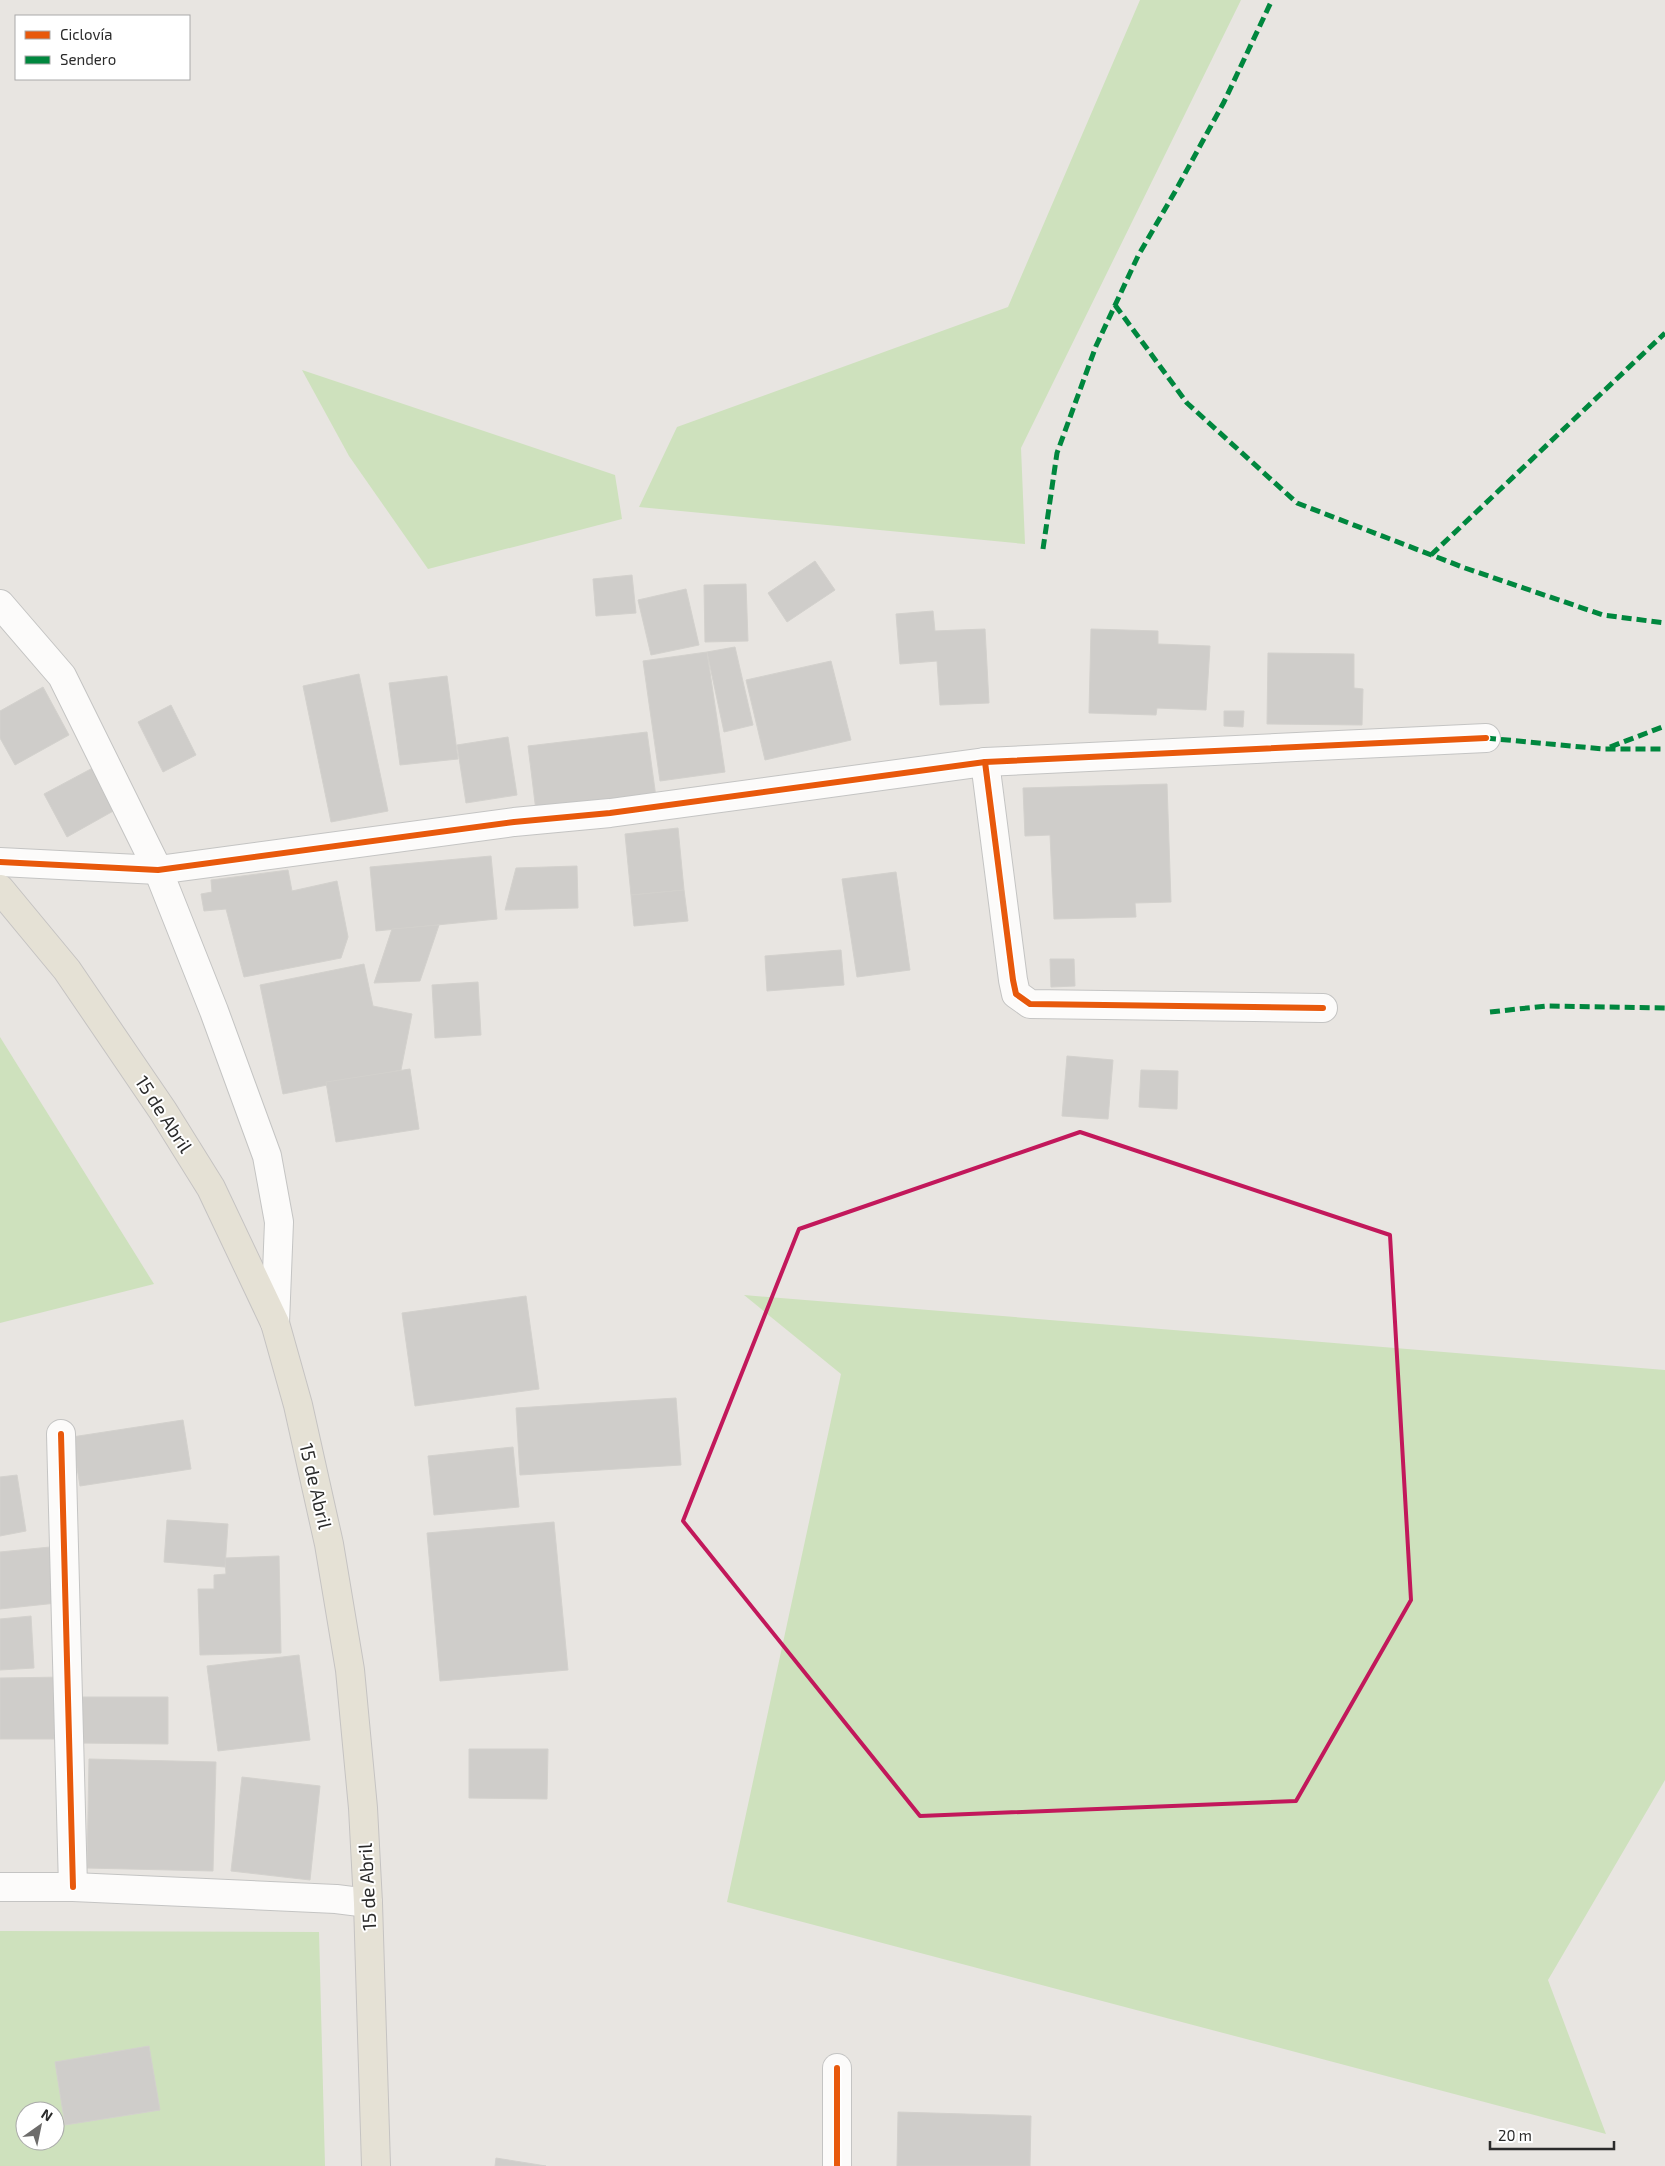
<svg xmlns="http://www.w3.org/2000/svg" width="1665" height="2166" viewBox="0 0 1665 2166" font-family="'Exo 2',sans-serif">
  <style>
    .green { fill: #cee1bd; fill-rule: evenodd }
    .building { fill: #cfcdca; stroke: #d3d1cd }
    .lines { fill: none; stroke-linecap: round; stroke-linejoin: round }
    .minor-casing { stroke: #c4c4c3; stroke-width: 30 }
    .primary-casing { stroke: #c5c3c2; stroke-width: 30 }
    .minor { stroke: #fcfbfa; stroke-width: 28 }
    .primary { stroke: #e5e1d5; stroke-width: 28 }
    .quiet { stroke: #00873e; stroke-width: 5; stroke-dasharray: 10 5; stroke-linecap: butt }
    .cycleway-casing { stroke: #fff; stroke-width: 9 }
    .cycleway { stroke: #e8590c; stroke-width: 6 }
    .marked { fill: none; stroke: #c2185b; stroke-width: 4; stroke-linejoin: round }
    .labels { text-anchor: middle; stroke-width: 4; stroke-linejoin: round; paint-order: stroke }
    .street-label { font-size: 19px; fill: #2b2b2b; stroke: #fff }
  </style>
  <rect width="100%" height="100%" fill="#e8e5e1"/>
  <g class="green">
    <path d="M1140,0H1241L1021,448L1025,544L639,507L677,427L1008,307Z"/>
    <path d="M302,370L615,475L622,519L428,569L349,456Z"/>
    <path d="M0,1037L154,1284L0,1323Z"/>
    <path d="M744,1295L1665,1370V1780L1548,1980L1606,2134L727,1902L841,1374Z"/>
    <path d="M0,1931L319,1932L325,2166H0ZM25,2111H55V2141H25Z"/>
  </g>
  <g class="building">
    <path d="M815,561L835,590L787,622L768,593Z"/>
    <path d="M632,575L636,613L596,616L593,579Z"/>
    <path d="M746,584L748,641L705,642L704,585Z"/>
    <path d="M686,589L699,645L651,655L638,600Z"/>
    <path d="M933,611L935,631L985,629L989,703L940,705L937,661L900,664L896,614Z"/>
    <path d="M1091,629L1158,631V644L1210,646L1206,710L1157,708L1156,715L1089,713Z"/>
    <path d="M735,647L753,725L724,732L707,652Z"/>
    <path d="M707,652L725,772L660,781L643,661Z"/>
    <path d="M1268,653L1354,654V688L1363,689L1362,725L1267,724Z"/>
    <path d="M831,661L851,740L765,760L746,680Z"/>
    <path d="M359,674L388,811L331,822L303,686Z"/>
    <path d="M447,676L458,759L400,765L389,683Z"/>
    <path d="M43,687L69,735L15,765L0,738V711Z"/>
    <path d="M171,705L196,755L163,772L138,722Z"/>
    <path d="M1224,711H1244L1243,727L1224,726Z"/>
    <path d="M647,732L656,797L536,811L528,746Z"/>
    <path d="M508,737L517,795L466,803L457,745Z"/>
    <path d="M102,763L124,805L67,837L44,794Z"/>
    <path d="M1167,784L1171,902L1135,903L1136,917L1054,919L1050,835L1025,836L1023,788Z"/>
    <path d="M678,828L684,890L631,895L625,834Z"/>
    <path d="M491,856L497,919L376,931L370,867Z"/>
    <path d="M577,866L578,908L505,910L516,868Z"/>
    <path d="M288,870L292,891L337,881L348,937L341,958L244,977L226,909L204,911L201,894L212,892L211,880Z"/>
    <path d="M896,872L910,970L857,977L842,879Z"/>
    <path d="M684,890L688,921L634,926L631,895Z"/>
    <path d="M439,925L420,981L374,983L392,929Z"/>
    <path d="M841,950L844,985L767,991L765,956Z"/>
    <path d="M1050,959H1074L1075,986L1051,987Z"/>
    <path d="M364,964L373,1006L412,1014L401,1070L283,1094L260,985Z"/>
    <path d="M478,982L481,1035L435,1038L432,985Z"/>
    <path d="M1067,1056L1113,1060L1108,1119L1062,1116Z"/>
    <path d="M410,1069L419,1129L336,1142L326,1082Z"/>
    <path d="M1141,1070L1178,1071L1177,1109L1139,1107Z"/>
    <path d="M526,1296L539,1389L415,1406L402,1313Z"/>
    <path d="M676,1398L681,1465L520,1475L516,1408Z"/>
    <path d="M183,1420L191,1469L80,1486L72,1437Z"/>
    <path d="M513,1447L519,1507L434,1515L428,1456Z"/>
    <path d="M17,1475L26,1531L0,1536V1477Z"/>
    <path d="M167,1520L228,1524L225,1567L164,1562Z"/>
    <path d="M554,1522L568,1670L440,1681L427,1533Z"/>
    <path d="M50,1547L57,1603L0,1609V1552Z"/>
    <path d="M279,1556L281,1653L200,1655L198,1589H214V1575L226,1574L225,1558Z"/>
    <path d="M31,1616L34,1668L0,1670V1619Z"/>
    <path d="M299,1655L310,1740L218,1751L207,1666Z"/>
    <path d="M64,1677L66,1739H0V1678Z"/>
    <path d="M79,1697H168V1744L79,1743Z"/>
    <path d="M469,1749H548L547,1799L469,1798Z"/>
    <path d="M89,1759L216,1762L213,1871L87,1868Z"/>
    <path d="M242,1777L320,1786L310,1880L231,1871Z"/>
    <path d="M149,2046L160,2110L65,2125L55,2062Z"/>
    <path d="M898,2112L1031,2116L1030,2166H897Z"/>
    <path d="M496,2158L546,2166H495Z"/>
  </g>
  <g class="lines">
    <g class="minor-casing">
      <g id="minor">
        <path d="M0,604L62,676L158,870L214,1011L267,1156L279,1222L275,1323"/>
        <path d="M985,762L1013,980L1016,994L1030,1004L1323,1008"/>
        <path d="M0,862L158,870L514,822L610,813L985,762L1486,738"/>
        <path d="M61,1434L73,1887"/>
        <path d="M0,1887H73L336,1899L368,1903"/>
        <path d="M837,2166V2068"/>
      </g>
    </g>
    <g class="primary-casing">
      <path id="primary" d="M0,889L67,970L163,1111L211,1188L275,1323L298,1405L329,1544L350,1670L363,1808L368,1903L376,2166"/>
    </g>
    <use href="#minor" class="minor"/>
    <use href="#primary" class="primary"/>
    <g class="quiet">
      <path d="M1115,305L1187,403L1297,503L1465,568L1603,615L1665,623"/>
      <path d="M1043,549L1057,453L1096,346L1138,256L1176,190L1224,102L1272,0"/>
      <path d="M1431,555L1665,333"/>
      <path d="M1486,738L1603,749H1665"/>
      <path d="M1610,747L1665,726"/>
      <path d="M1490,1012L1546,1006L1665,1008"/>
    </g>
    <g class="cycleway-casing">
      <g id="cycleway">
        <path d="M985,762L1013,980L1016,994L1030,1004L1323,1008"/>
        <path d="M0,862L158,870L514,822L610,813L985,762L1486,738"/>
        <path d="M61,1434L73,1887"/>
        <path d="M837,2166V2068"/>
      </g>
    </g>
    <use href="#cycleway" class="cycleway"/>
  </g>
  <path class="marked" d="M1080,1132L1390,1235L1411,1600L1296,1801L920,1816L683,1521L799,1229Z"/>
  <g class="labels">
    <g class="street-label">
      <text transform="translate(164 1114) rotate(57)" y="7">15 de Abril</text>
      <text transform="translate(316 1486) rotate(77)" y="7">15 de Abril</text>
      <text transform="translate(367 1887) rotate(-93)" y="7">15 de Abril</text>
    </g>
  </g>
  <rect x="15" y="15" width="175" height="65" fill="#ffffff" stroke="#aaaaaa"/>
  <rect x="25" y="31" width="25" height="8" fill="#e8590c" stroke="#aaaaaa"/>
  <text x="60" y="40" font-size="15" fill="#2b2b2b">Ciclovía</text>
  <rect x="25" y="56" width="25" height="8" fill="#00873e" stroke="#aaaaaa"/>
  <text x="60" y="65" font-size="15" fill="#2b2b2b">Sendero</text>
  <g transform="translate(40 2126) rotate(33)"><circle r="24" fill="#ffffff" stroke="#aaaaaa"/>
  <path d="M0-4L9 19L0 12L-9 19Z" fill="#6d6c6b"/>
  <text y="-8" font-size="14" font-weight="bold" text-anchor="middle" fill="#2b2b2b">N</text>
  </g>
  <path d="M1490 2141v8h124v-8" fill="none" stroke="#2b2b2b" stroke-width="2.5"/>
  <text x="1498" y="2141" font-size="15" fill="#2b2b2b" stroke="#ffffff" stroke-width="4" paint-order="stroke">20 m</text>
</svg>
